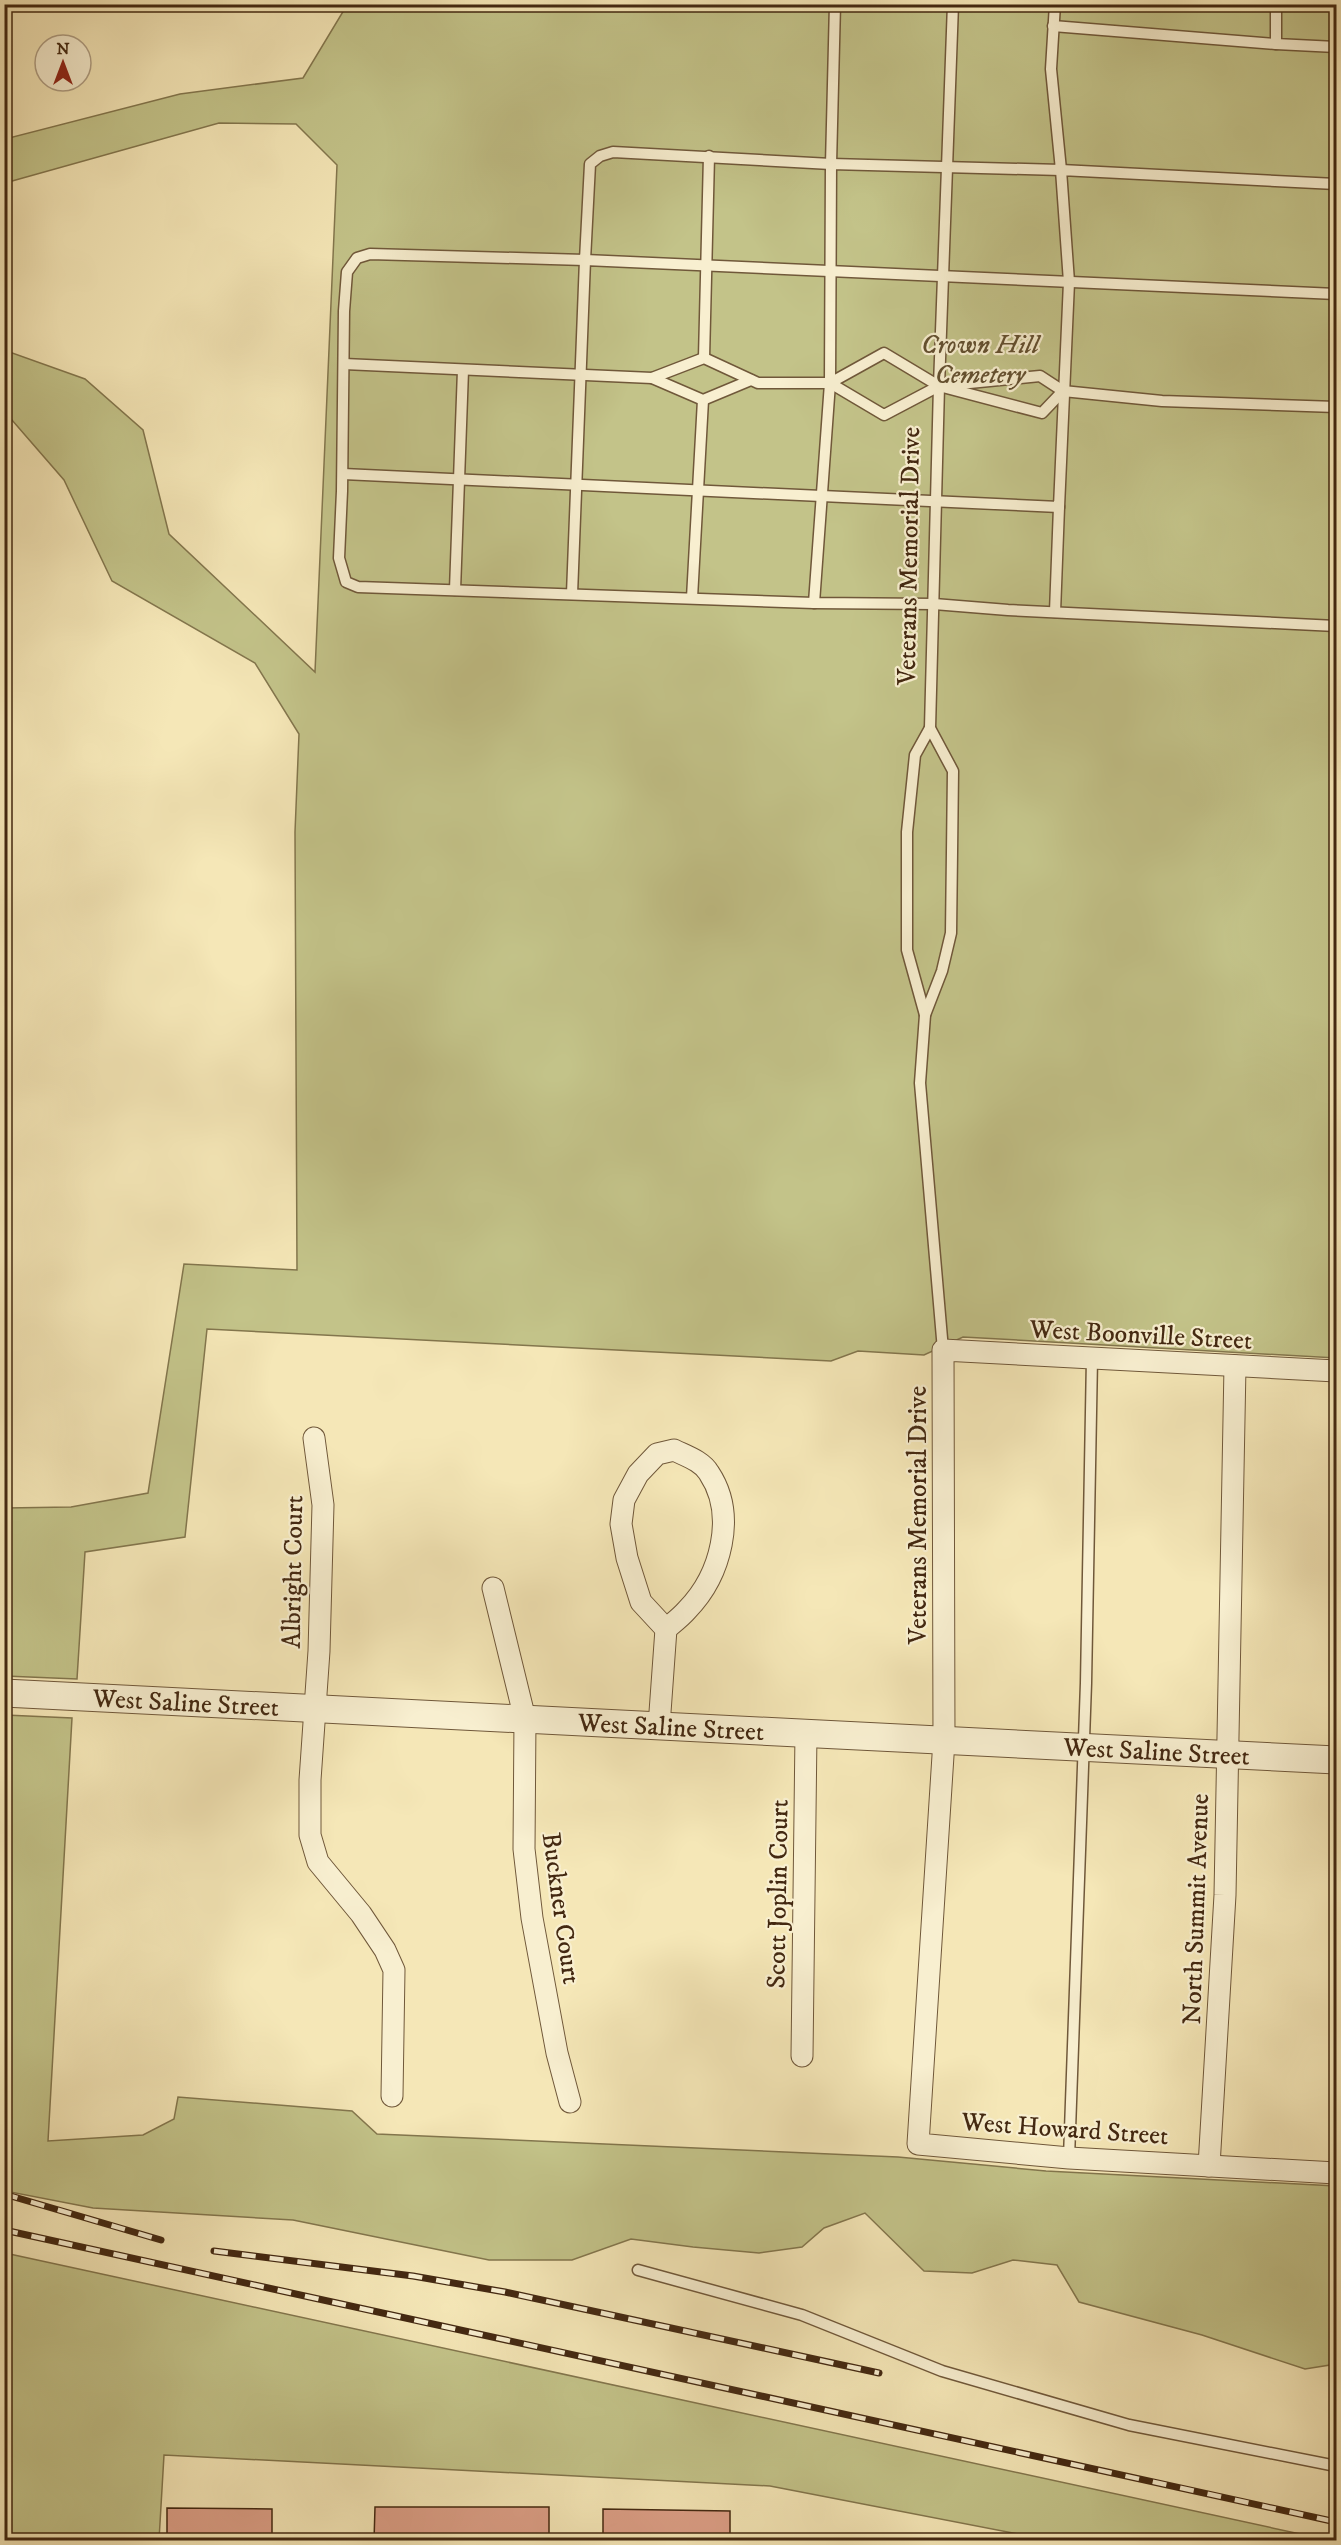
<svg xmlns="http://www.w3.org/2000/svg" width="1341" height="2545" viewBox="0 0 1341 2545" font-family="'IM FELL DW Pica',serif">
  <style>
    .green { fill: #c3c389; stroke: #83764d; stroke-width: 1.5 }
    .building { fill: #dc9f87; stroke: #432811; stroke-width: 1.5 }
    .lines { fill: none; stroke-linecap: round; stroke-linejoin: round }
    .service-casing { stroke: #70583a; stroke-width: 13 }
    .minor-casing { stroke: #70583a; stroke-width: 23 }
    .tertiary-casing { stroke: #70583a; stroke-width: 29 }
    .service { stroke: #f8efd0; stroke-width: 10 }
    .minor { stroke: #f8efd0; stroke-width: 21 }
    .tertiary { stroke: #f8efd0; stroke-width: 27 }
    .rail-casing { stroke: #432811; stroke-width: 7 }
    .rail { stroke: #f8efd0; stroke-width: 4.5; stroke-dasharray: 14; stroke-linecap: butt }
    .labels { text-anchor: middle; stroke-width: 4.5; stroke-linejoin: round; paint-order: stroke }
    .park-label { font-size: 26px; font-style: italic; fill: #634f2f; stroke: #f8efd0 }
    .street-label { font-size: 26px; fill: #432811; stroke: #f8efd0 }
  </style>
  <rect width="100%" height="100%" fill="#f5e7b7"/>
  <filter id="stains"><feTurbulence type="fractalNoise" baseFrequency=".00333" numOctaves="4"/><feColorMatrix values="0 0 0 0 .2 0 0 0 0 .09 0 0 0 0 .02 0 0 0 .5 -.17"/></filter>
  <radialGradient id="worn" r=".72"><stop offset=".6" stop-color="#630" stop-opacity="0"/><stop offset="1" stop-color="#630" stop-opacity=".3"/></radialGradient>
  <g class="green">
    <path d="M344,5H1336V1358L963,1337L924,1355L858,1351L831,1361L207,1329L185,1537L85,1552L77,1679L5,1676V1508L71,1507L148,1493L184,1264L297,1270L295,832L299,734L255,663L112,581L64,480L5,412L4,350L85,379L143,430L169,534L315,672L337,165L296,124L219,123L5,183V139L180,94L303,78L344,10Z"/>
    <path d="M5,1715L72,1718L48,2141L143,2135L174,2119L178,2097L352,2111L377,2134L898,2157L1046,2171L1336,2186V2364L1305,2369L1202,2335L1079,2302L1057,2265L1013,2260L972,2273L924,2271L865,2213L824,2228L802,2247L759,2253L693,2247L631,2239L572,2260H489L293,2220L93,2208L5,2191Z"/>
    <path d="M5,2253L1328,2540H1049L770,2486L164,2455L159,2540H5Z"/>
  </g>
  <g class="building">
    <path d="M375,2507H549V2541H374Z"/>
    <path d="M167,2508L272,2509V2541H167Z"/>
    <path d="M603,2509L730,2511V2541H603Z"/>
  </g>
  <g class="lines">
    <g class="service-casing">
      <g id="service">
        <path d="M835,4L831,164L613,152L600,156L590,164L585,260L370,254L357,258L347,272L344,311L342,491L339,558L346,582L358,587L814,603L934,604L1008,610L1336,626"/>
        <path d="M1276,4V44L1336,47"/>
        <path d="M1053,26L1276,44"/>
        <path d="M704,358L709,156"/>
        <path d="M344,364L652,378L704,358L758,383H830L884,353L939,386L1040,376L1063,391L1162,401L1336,407"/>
        <path d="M652,378L703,400L751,380"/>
        <path d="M830,383L884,415L939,386L1042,413L1063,391"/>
        <path d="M343,474L1059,507L1069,282L1061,170L1336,184"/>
        <path d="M455,590L463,370"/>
        <path d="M572,594L585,260L1336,294"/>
        <path d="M692,598L703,400"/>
        <path d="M814,603L830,383L831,164L1061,170L1051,69L1055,4"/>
        <path d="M1055,612L1059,507"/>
        <path d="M925,1015L907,950V832L915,755L930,728"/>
        <path d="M943,1350L920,1083L925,1015L942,971L951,933L953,771L930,728L939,386L953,4"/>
        <path d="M1069,2158L1086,1683L1092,1358"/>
        <path d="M638,2270L802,2315L942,2371L1129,2425L1336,2466"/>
      </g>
    </g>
    <g class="minor-casing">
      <g id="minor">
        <path d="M1336,1371L943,1350L944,1740L918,2144L1069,2158L1336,2173"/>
        <path d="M314,1438L323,1505L319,1651L310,1780V1835L318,1862L361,1914L385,1950L394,1970L392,2096"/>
        <path d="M674,1450C686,1456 702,1461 709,1473C737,1515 721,1575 687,1610C681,1617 673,1623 666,1629L641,1602L627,1558L621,1524L624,1500L638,1474L657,1454Z"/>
        <path d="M493,1588L525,1719L524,1849L532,1918L557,2053L570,2102"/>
        <path d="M659,1726L666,1629"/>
        <path d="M802,2056L806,1733"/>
        <path d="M1209,2166L1225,1895L1235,1366"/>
      </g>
    </g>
    <g class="tertiary-casing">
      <g id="tertiary">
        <path id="s1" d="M4,1693L1336,1760"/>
      </g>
    </g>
    <use href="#service" class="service"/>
    <use href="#minor" class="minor"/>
    <use href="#tertiary" class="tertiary"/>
    <g class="rail-casing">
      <g id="rail">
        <path d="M4,2194L161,2240"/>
        <path d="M4,2230L1336,2522"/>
        <path d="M214,2251L413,2276L505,2292L879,2373"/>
      </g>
    </g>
    <use href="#rail" class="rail"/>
  </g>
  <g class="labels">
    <g class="park-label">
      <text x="980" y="353">Crown Hill<tspan x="980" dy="30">Cemetery</tspan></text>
    </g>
    <g class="street-label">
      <text transform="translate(908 556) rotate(-89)" y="9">Veterans Memorial Drive</text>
      <text transform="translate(1141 1334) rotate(3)" y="9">West Boonville Street</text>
      <text transform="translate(917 1515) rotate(-90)" y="9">Veterans Memorial Drive</text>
      <text transform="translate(292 1572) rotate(-89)" y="9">Albright Court</text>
      <text dy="9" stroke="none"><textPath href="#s1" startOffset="182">West Saline Street</textPath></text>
      <text dy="9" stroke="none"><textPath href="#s1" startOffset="668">West Saline Street</textPath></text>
      <text dy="9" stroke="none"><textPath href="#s1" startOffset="1154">West Saline Street</textPath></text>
      <text transform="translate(777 1894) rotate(-89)" y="9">Scott Joplin Court</text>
      <text transform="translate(562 1908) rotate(82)" y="9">Buckner Court</text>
      <text transform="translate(1195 1909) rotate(-88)" y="9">North Summit Avenue</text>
      <text transform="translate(1065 2128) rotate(4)" y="9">West Howard Street</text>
    </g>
  </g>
  <rect width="1341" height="2545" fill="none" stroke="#f5e7b7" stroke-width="24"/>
  <rect x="6" y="6" width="1329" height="2533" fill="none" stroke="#432811" stroke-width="3"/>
  <rect x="12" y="12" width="1317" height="2521" fill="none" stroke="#432811" stroke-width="1.5"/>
  <g transform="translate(63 63)"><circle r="28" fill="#f8efd0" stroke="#b09f84" stroke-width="1.5"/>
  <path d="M0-4.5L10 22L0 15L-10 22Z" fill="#8f2418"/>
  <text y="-9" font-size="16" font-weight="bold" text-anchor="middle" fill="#432811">N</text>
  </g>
  <rect width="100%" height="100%" filter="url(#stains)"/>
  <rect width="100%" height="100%" fill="url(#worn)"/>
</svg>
